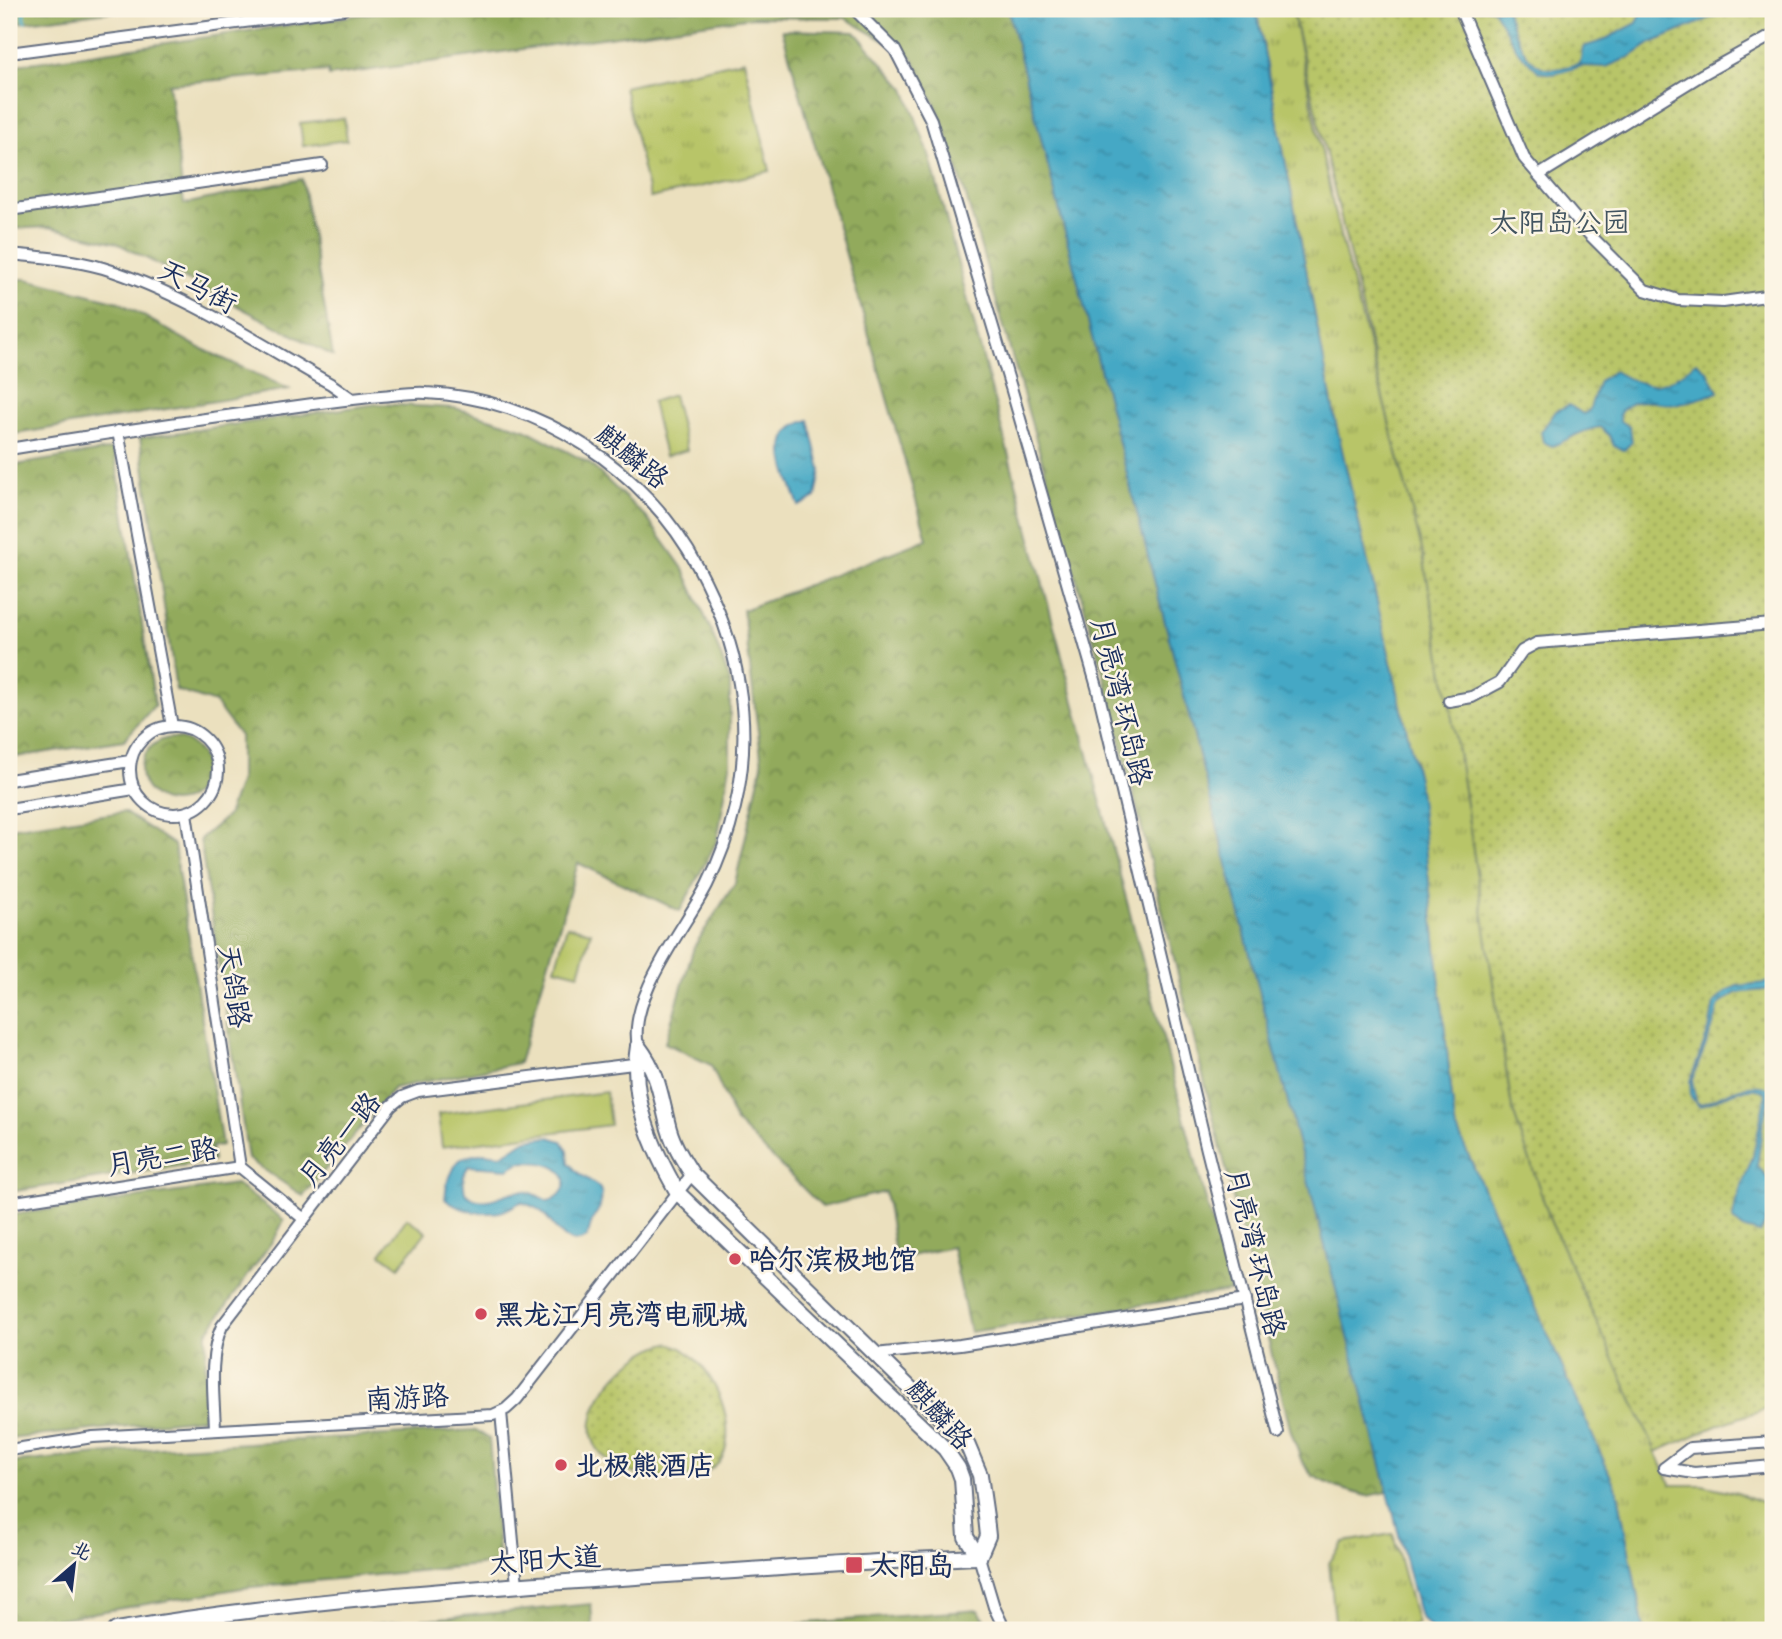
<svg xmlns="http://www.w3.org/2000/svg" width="1782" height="1639" viewBox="0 0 1782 1639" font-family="Caveat,'LXGW WenKai TC',sans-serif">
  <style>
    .grass { fill: url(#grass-tufts); stroke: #6a7a62; stroke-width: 2 }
    .forest { fill: url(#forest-crowns); stroke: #566c5d; stroke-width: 2 }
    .park { fill: url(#park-dots); stroke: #6a7a62; stroke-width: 2 }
    .garden { fill: #b8c567; stroke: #6a7a62; stroke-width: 2 }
    .water { fill: url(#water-ripples); stroke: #306c92; stroke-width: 2; fill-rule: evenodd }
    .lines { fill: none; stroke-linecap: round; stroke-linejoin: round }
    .stream { stroke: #45a8c5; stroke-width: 3.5 }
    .minor-casing { stroke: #646d80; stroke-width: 14 }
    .major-casing { stroke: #646d80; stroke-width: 18 }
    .minor { stroke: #fff; stroke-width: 10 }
    .major { stroke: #fff; stroke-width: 14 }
    .poi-dot { fill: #d1495b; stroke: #fcf5e5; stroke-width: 2.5 }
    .labels { text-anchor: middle; stroke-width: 5; stroke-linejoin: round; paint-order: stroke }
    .park-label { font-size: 28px; fill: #425460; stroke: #fcf5e5 }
    .street-label { font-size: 28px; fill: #1b2f5e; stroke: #fcf5e5 }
    .poi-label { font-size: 28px; font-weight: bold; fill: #1b2f5e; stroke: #fcf5e5; text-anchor: start }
  </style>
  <defs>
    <pattern id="grass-tufts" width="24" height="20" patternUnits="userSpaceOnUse" patternTransform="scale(1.75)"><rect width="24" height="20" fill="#b8c567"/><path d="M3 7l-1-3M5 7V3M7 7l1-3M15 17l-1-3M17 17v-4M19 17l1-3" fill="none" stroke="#95a058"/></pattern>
    <pattern id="forest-crowns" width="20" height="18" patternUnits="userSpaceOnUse" patternTransform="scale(1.75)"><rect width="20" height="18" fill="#92aa5c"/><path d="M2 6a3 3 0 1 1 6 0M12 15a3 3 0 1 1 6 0" fill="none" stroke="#768b4f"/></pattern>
    <pattern id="park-dots" width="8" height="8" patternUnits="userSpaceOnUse" patternTransform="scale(1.75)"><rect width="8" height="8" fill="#b8c567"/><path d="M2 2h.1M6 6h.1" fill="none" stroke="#95a058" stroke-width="1.8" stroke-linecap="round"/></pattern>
    <pattern id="water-ripples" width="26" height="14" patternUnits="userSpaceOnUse" patternTransform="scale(1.75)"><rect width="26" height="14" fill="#45a8c5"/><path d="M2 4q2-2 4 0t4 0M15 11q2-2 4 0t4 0" fill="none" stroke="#3989a3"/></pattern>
  </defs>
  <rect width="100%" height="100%" fill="#fcf5e5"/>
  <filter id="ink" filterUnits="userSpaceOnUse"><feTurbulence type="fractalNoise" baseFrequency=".0143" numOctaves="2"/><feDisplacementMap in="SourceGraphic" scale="14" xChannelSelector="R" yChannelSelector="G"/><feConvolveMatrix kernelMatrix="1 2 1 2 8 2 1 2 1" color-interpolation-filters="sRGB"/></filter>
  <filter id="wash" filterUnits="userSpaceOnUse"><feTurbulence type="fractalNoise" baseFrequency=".00686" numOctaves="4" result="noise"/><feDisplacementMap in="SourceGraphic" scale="28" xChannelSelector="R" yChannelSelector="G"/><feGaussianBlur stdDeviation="1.57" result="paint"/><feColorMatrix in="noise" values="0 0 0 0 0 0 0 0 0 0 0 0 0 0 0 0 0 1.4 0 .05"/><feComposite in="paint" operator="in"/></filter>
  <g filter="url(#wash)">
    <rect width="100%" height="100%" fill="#ebe0be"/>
    <g class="grass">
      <path d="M1256,9H1292L1335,215L1422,549L1460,763L1512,1108L1551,1222L1671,1485H1702L1737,1493L1773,1506V1630H1644L1618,1493L1455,1125L1417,775L1336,424Z"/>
      <path d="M744,60L770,171L650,198L624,87Z"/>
      <path d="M1393,1534L1417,1624L1386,1630H1336L1329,1563L1344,1542Z"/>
    </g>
    <g class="forest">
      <path d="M9,9H133L9,24Z"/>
      <path d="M398,9H1008L1388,1492L1367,1496L1338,1488L1313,1476L1302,1462L1291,1432L1104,675L964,189L938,110L912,57L845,18L753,17L329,76L328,71L169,84L184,204L302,179L333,356L117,243L49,227L9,229V66Z"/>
      <path d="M782,30L855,32L905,89L929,154L1230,1291L970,1332L952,1247L896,1259L885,1192L822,1207L736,1122L711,1065L665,1043L694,947L735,883L762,765L743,610L927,539Z"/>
      <path d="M9,279H26L119,302L198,347L289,389L9,435Z"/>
      <path d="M377,404L455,408L525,429L589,463L646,517L684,570L711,630L730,681V765L717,841L680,911L578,863L519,1063L394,1088L303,1196L248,1159L200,839L227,816L240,780V736L215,703L176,690L140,438Z"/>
      <path d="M114,449L155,705L124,740L9,758V466Z"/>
      <circle cx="173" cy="770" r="32"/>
      <path d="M124,812L174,845L222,1145L211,1147L213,1161L9,1192V828Z"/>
      <path d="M236,1184L284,1220L276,1236L207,1333L203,1418L9,1439V1215Z"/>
      <path d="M475,1430L489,1438L499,1563L242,1588L9,1627V1463L161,1448Z"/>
      <path d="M591,1604L593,1630H312Z"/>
      <path d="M979,1610L989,1630H714Z"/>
    </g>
    <g class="park">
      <path d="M1292,9H1773V1406L1721,1424L1656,1452L1551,1222L1512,1108L1460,763L1422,549L1385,406Z"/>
      <path d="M668,1343C707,1351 741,1422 722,1458C717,1468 706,1472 696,1475C667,1483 640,1479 614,1464C556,1430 623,1352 668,1343Z"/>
    </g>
    <g class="garden">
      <path d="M344,118L347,140L303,146L300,123Z"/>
      <path d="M673,395L687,450L665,456L652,402Z"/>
      <path d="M567,926L591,932L579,974L555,968Z"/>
      <path d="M606,1092L610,1125L442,1147L438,1114Z"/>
      <path d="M407,1218L426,1232L399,1267L381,1254Z"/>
    </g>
    <g class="water">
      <path d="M1008,9H1256L1336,424L1418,779L1455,1125L1618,1493L1644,1630H1433L1420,1617Z"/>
      <path d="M1493,9H1506C1513,29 1525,69 1552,69C1561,69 1571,65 1580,64L1583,47L1602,41L1637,23L1642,13L1641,9H1732L1651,43L1630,57L1606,67L1582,66L1554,74L1539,72L1518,51Z"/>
      <path d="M1696,362L1707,371L1719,392C1705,396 1689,403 1675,404C1655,405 1632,392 1619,415L1620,421L1630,427L1632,442L1624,450L1614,446L1609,435L1600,427C1580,430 1571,439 1552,446L1543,442L1541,432L1556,411L1569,405L1583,414L1589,411L1599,381L1614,371C1647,391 1667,389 1696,362Z"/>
      <path d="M809,420L821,470L816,497L799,506C789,476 764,432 809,420Z"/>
      <path d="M1773,982V989L1736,993L1719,1005L1712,1030L1692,1080L1696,1101L1700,1105C1721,1097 1746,1079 1768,1088L1770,1094L1762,1128L1757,1166L1773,1183V1209L1760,1233L1745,1229L1733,1220L1736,1201L1753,1156L1766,1093C1750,1080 1717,1100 1700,1107L1691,1097L1690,1081L1709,1030L1714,1003L1728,990L1737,986Z"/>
      <path d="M549,1137L562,1141L568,1151L569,1163L577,1172L599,1187L602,1194L600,1207L592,1221L587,1238C565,1251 556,1225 542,1212C537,1207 529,1205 521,1202C514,1205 507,1211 500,1212C482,1215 459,1211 445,1199L447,1183L457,1162L465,1157L484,1153L501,1155L527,1140ZM520,1162C532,1162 550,1162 560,1171C572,1183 561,1198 548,1201C540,1197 530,1190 521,1191C503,1191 485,1211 465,1193C463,1182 462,1174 469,1166L508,1169Z"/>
    </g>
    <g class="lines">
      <path class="stream" d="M23,9L25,22"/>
    </g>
  </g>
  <g filter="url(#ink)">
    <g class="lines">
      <g class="minor-casing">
        <g id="minor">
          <path d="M854,9L895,50L931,120L1012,391L1097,687L1207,1150L1278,1433"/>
          <path d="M1460,9L1524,158L1588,233L1645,290L1678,300L1723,302L1773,295"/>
          <path d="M9,53L344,9"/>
          <path d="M1539,175L1703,74L1773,35"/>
          <path d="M9,210L322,165"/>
          <path d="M9,254C41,257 72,259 103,268C184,293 258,343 331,384L351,398"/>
          <path d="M118,431L172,726"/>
          <path d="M9,449C88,436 168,424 248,413C292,407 337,400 381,396C396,395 411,392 426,393C538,397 646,470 698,567C738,641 755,724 735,807C729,834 719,861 707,885C686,926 627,998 638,1046"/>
          <path d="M1449,701L1472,697L1500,682L1522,651L1537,643L1773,624"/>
          <circle cx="174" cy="770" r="44"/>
          <path d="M9,780L130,761"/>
          <path d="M9,809L134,789"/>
          <path d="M186,813L240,1167"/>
          <path d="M9,1203L240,1167L304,1219"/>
          <path d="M875,1354L960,1345L1245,1300"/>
          <path d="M501,1412L517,1585"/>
          <path d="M215,1429C214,1396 208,1357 222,1326L391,1106L402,1097L418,1091L641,1063"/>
          <path d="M9,1450L93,1437L493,1415L506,1409L517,1399L692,1174"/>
          <path d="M1664,1468L1690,1448L1773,1442"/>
          <path d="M1664,1468L1694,1473L1773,1466"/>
          <path d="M979,1557L994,1607L1005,1630"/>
          <path d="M1256,1630H1267"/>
        </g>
      </g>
      <g class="major-casing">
        <g id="major">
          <path d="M638,1046C660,1075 660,1096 669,1129C674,1146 683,1160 692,1174L967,1444L980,1475L986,1517L988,1536L979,1557"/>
          <path d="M638,1046C629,1097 653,1150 678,1193L945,1449L958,1468L962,1479L966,1537L979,1557"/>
          <path d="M116,1630C293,1600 473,1588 652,1576C761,1570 869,1561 979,1557"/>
        </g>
      </g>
      <use href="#minor" class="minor"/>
      <use href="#major" class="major"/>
    </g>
  </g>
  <g class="poi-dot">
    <circle cx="735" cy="1259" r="7"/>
    <circle cx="481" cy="1314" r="7"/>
    <circle cx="561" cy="1465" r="7"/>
    <rect x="845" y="1556" width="18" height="18" rx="3.5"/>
  </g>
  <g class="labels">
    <g class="park-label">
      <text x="1560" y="232">太阳岛公园</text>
    </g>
    <g class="street-label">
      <text transform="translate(198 286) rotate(27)" y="10">天马街</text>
      <text transform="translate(633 456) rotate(39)" y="10">麒麟路</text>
      <text transform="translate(1122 701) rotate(76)" y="10">月亮湾·环岛路</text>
      <text transform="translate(235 986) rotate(81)" y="10">天鸽路</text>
      <text transform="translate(339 1139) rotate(-51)" y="10">月亮一路</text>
      <text transform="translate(162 1156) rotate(-9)" y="10">月亮二路</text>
      <text transform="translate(1256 1252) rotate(76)" y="10">月亮湾·环岛路</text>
      <text transform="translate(407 1397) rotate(-3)" y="10">南游路</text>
      <text transform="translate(940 1414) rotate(48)" y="10">麒麟路</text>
      <text transform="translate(545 1559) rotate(-4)" y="10">太阳大道</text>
    </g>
    <g class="poi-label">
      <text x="749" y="1269">哈尔滨极地馆</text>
      <text x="495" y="1324">黑龙江月亮湾电视城</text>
      <text x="575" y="1475">北极熊酒店</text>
      <text x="870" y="1575">太阳岛</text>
    </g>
  </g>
  <rect width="1782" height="1639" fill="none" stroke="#fcf5e5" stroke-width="35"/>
  <g transform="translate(74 1565) rotate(28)" stroke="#fcf5e5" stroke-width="5" paint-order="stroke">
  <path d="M0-5L12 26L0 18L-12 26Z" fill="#1b2f5e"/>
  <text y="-10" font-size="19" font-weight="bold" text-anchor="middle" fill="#1b2f5e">北</text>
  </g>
</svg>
